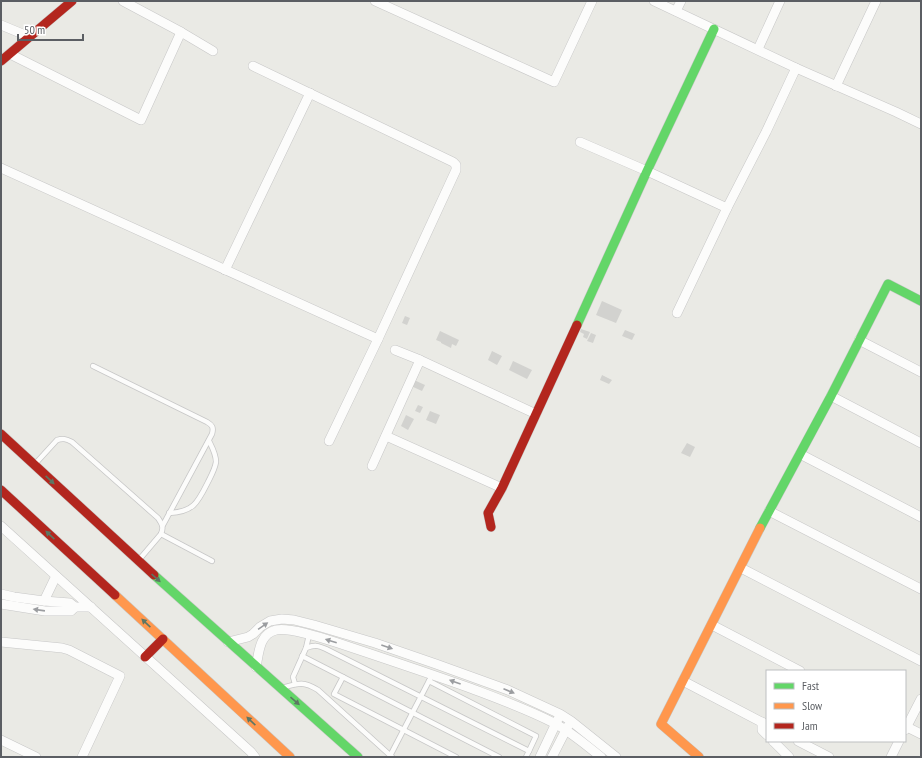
<svg xmlns="http://www.w3.org/2000/svg" width="922" height="758" viewBox="0 0 922 758" font-family="'PT Sans Narrow',sans-serif">
  <style>
    .building { fill: #d2d2cf }
    .lines { fill: none; stroke-linecap: round; stroke-linejoin: round }
    .lane-casing { stroke: #c7c7c7; stroke-width: 6 }
    .street-casing { stroke: #c7c7c7; stroke-width: 10 }
    .fast-casing { stroke: #c6c7c5; stroke-width: 10 }
    .slow-casing { stroke: #c6c7c5; stroke-width: 10 }
    .jam-casing { stroke: #c6c7c5; stroke-width: 10 }
    .lane { stroke: #fcfcfb; stroke-width: 4.5 }
    .street { stroke: #fcfcfb; stroke-width: 9 }
    .fast { stroke: #63d668; stroke-width: 9 }
    .slow { stroke: #ff974d; stroke-width: 9 }
    .jam { stroke: #b3261e; stroke-width: 9 }
    .oneway { fill: #5d7664 }
    .oneway2 { fill: #9b9da0 }
  </style>
  <rect width="100%" height="100%" fill="#eaeae5"/>
  <g class="building">
    <path d="M602,301L622,310L616,323L596,315Z"/>
    <path d="M405,316L410,318L407,325L402,323Z"/>
    <path d="M581,329L590,332L587,339L583,337L584,334L580,332Z"/>
    <path d="M625,330L635,334L632,340L622,336Z"/>
    <path d="M440,331L459,340L456,346L452,344L451,348L441,343V342L436,340Z"/>
    <path d="M591,333L596,335L593,343L587,341Z"/>
    <path d="M492,351L502,356L497,365L488,360Z"/>
    <path d="M513,361L532,370L527,379L509,370Z"/>
    <path d="M602,375L612,380L609,384L600,380Z"/>
    <path d="M414,380L425,385L422,391L411,386Z"/>
    <path d="M418,405L423,407L420,413L415,411Z"/>
    <path d="M430,411L440,415L436,424L426,420Z"/>
    <path d="M406,415L414,419L408,430L401,426Z"/>
    <path d="M687,443L695,447L690,457L681,453Z"/>
  </g>
  <g class="lines">
    <g class="lane-casing">
      <g id="lane">
        <path d="M93,366L207,422C212,425 214,427 212,434L163,525"/>
        <path d="M35,464L57,440C63,438 66,439 72,442L158,518C162,524 164,527 161,534L138,561"/>
        <path d="M169,513C194,512 198,502 208,482C211,476 215,469 216,462C216,454 212,447 209,441"/>
        <path d="M161,534L212,561"/>
        <path d="M306,648C315,645 317,645 326,649L529,751L526,757"/>
        <path d="M302,656L499,757"/>
        <path d="M343,677L334,694L456,757"/>
        <path d="M429,681L536,736L529,751"/>
        <path d="M295,684L293,677L306,648L309,635"/>
        <path d="M282,688C299,683 303,681 318,690L392,757"/>
        <path d="M390,756L430,679"/>
      </g>
    </g>
    <g class="street-casing">
      <g id="street">
        <path d="M123,1L181,32L213,51"/>
        <path d="M375,1L554,82L592,1"/>
        <path d="M654,1L796,68L896,112L921,124"/>
        <path d="M676,11L681,1"/>
        <path d="M1,25L30,37"/>
        <path d="M758,49L780,1"/>
        <path d="M10,54L141,120L181,32"/>
        <path d="M253,66L453,162L456,165V170L378,339L329,441"/>
        <path d="M836,86L876,1"/>
        <path d="M580,142L647,171L727,208"/>
        <path d="M1,168L378,339"/>
        <path d="M225,270L310,93"/>
        <path d="M677,313L727,208L766,132L796,68"/>
        <path d="M859,340L921,372"/>
        <path d="M395,350L420,360L536,414"/>
        <path d="M831,396L921,443"/>
        <path d="M386,436L502,488"/>
        <path d="M800,454L921,517"/>
        <path d="M372,466L420,360"/>
        <path d="M769,511L921,589"/>
        <path d="M1,526L251,752L255,757"/>
        <path d="M741,568L921,661"/>
        <path d="M1,594L14,597L44,601L70,603L75,607H91"/>
        <path d="M44,601L56,576"/>
        <path d="M1,604L45,611H71L75,607"/>
        <path d="M712,625L800,671"/>
        <path d="M1,642L62,648L69,650L120,676L82,757"/>
        <path d="M228,642L248,637L253,634L260,627L270,621L282,619L294,620L314,625L375,643L436,664L508,690L560,714L571,721L616,757"/>
        <path d="M256,667C259,653 259,634 276,630C292,627 328,640 344,645C386,659 428,673 470,688C499,699 527,709 554,723C571,732 586,745 601,757"/>
        <path d="M683,681L767,725"/>
        <path d="M762,722V730L767,735"/>
        <path d="M905,726L921,734"/>
        <path d="M905,730L921,699"/>
        <path d="M1,740L36,757"/>
        <path d="M773,741L789,757"/>
        <path d="M798,741L829,757"/>
        <path d="M540,757L558,719"/>
        <path d="M552,757L568,726"/>
        <path d="M891,757L899,741"/>
      </g>
    </g>
    <g class="fast-casing">
      <g id="fast">
        <path d="M577,325L647,171L714,29"/>
        <path d="M760,528L831,396L888,284L921,301"/>
        <path d="M154,575L358,757"/>
      </g>
    </g>
    <g class="slow-casing">
      <g id="slow">
        <path d="M115,595L290,757"/>
        <path d="M699,757L661,724L760,528"/>
      </g>
    </g>
    <g class="jam-casing">
      <g id="jam">
        <path d="M1,61L72,1"/>
        <path d="M1,434L154,575"/>
        <path d="M1,490L115,595"/>
        <path d="M491,527L488,513L502,488L577,325"/>
        <path d="M145,657L163,639"/>
      </g>
    </g>
    <use href="#lane" class="lane"/>
    <use href="#street" class="street"/>
    <use href="#fast" class="fast"/>
    <use href="#slow" class="slow"/>
    <use href="#jam" class="jam"/>
  </g>
  <defs><path id="oneway-solid" d="M-6-.8H1V-3.2L6.5 0L1 3.2V.8H-6Z"/></defs>
  <g class="oneway">
    <use href="#oneway-solid" transform="translate(50 480) rotate(43)"/>
    <use href="#oneway-solid" transform="translate(50 535) rotate(-137)"/>
    <use href="#oneway-solid" transform="translate(156 578) rotate(42)"/>
    <use href="#oneway-solid" transform="translate(146 623) rotate(-137)"/>
    <use href="#oneway-solid" transform="translate(295 701) rotate(41)"/>
    <use href="#oneway-solid" transform="translate(251 721) rotate(-137)"/>
  </g>
  <g class="oneway2">
    <use href="#oneway-solid" transform="translate(39 610) rotate(-172)"/>
    <use href="#oneway-solid" transform="translate(263 626) rotate(-35)"/>
    <use href="#oneway-solid" transform="translate(331 641) rotate(-163)"/>
    <use href="#oneway-solid" transform="translate(387 647) rotate(19)"/>
    <use href="#oneway-solid" transform="translate(455 682) rotate(-160)"/>
    <use href="#oneway-solid" transform="translate(509 691) rotate(23)"/>
  </g>
  <rect width="922" height="758" fill="none" stroke="#5b5e63" stroke-width="4"/>
  <rect x="766" y="670" width="140" height="72" fill="#ffffff" stroke="#bdbfc1"/>
  <rect x="774" y="683" width="20" height="6" fill="#63d668" stroke="#bdbfc1"/>
  <text x="802" y="690" font-size="12" fill="#5b5e63">Fast</text>
  <rect x="774" y="703" width="20" height="6" fill="#ff974d" stroke="#bdbfc1"/>
  <text x="802" y="710" font-size="12" fill="#5b5e63">Slow</text>
  <rect x="774" y="723" width="20" height="6" fill="#b3261e" stroke="#bdbfc1"/>
  <text x="802" y="730" font-size="12" fill="#5b5e63">Jam</text>
  <path d="M18 34v6h65v-6" fill="none" stroke="#5b5e63" stroke-width="2"/>
  <text x="24" y="34" font-size="12" fill="#5b5e63" stroke="#ffffff" stroke-width="3" paint-order="stroke">50 m</text>
</svg>
